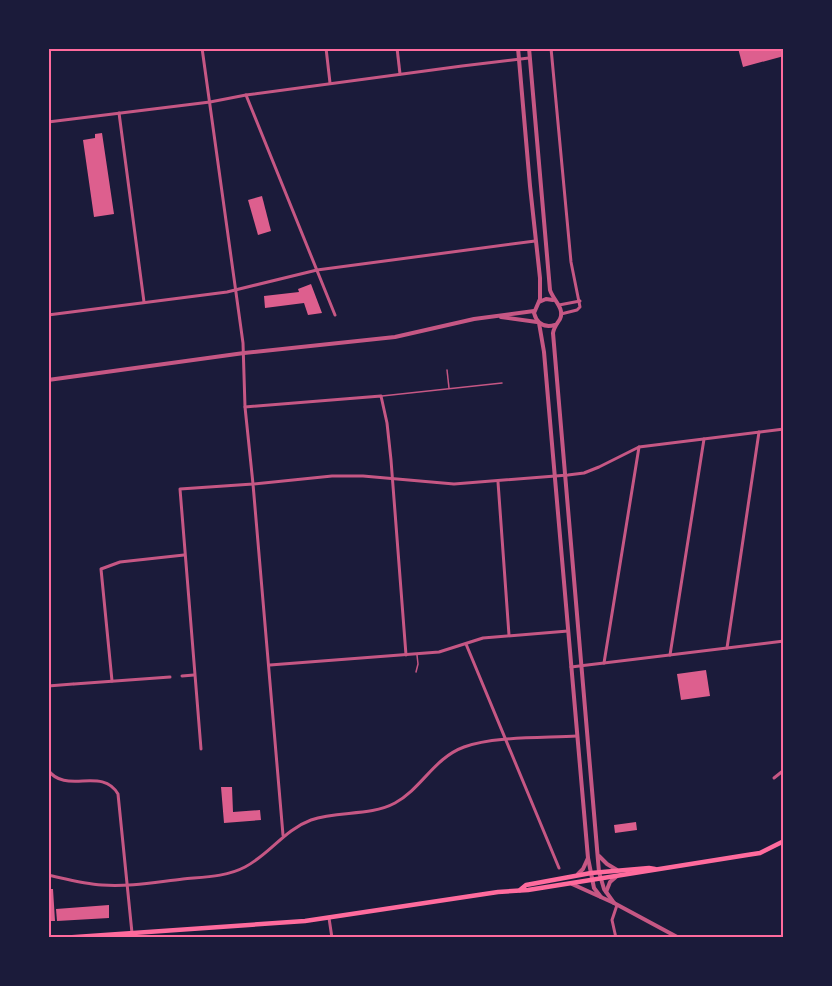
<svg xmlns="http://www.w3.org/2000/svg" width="832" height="986" viewBox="0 0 832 986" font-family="'Varela Round',sans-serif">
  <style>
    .building { fill: #dd5f8e }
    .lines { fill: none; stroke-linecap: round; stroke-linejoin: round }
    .service { stroke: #c65784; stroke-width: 1.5 }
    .minor { stroke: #c65784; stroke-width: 3 }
    .tertiary { stroke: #c65784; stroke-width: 4 }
    .secondary { stroke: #ff6b9d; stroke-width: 4.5 }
    .neatline { fill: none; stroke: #ff6b9d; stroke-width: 2 }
  </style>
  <rect width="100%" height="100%" fill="#1b1b3a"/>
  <g class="building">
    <path d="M738,48H784V56L743,67Z"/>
    <path d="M102,133L114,214L94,217L83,140L95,138V134Z"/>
    <path d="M262,196L271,231L258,235L248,200Z"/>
    <path d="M311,284L322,313L308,315L304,303L265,308L264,296L299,292L298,289Z"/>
    <path d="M706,670L710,696L681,700L677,674Z"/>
    <path d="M221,787H232L233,812L260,810L261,820L224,823Z"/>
    <path d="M636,822L637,830L615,833L614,825Z"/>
    <path d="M48,889H53L55,921H48Z"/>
    <path d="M109,905V918L57,921L56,909Z"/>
  </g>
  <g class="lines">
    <g class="service">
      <path d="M447,370L449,388"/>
      <path d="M382,396L502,383"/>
      <path d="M416,672L418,664L417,655"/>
    </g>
    <g class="minor">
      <path d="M326,48L330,83"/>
      <path d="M397,48L400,74"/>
      <path d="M551,48L571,262L580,307L577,310L561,314"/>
      <path d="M246,95L335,315"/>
      <path d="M119,113L144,302"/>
      <path d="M48,122L210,102L246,95L462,66L529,58"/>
      <path d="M559,305L580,301"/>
      <path d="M48,315L227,292L317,270L535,241"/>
      <path d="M245,407L381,396L387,423L391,460L406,655"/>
      <path d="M498,482L509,635"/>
      <path d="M466,644L559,868"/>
      <path d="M727,648L759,432"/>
      <path d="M670,655L704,439"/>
      <path d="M604,663L639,447"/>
      <path d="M270,665L439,652L483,638L568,631"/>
      <path d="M571,667L784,641"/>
      <path d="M182,676L194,675"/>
      <path d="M112,681L101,569L120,562L184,555"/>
      <path d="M74,684L170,677"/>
      <path d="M48,686L73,684"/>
      <path d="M201,749L180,489L253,484L245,407L243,343L202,48"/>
      <path d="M48,770C66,795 102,766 118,794L132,933"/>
      <path d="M774,778L784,770"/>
      <path d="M283,835L253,484L332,476H363L454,484L568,475L584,473L599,467L639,447L784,429"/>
      <path d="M48,875C66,879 84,884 102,885C129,887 156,882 183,879C204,877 226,877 245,867C270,854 284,830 311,820C338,810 369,817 395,803C422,788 434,758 464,747C493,736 545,738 577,736"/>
      <path d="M329,918L332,938"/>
      <path d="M616,938L612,920L617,905"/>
    </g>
    <g class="tertiary">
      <path d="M518,48L530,186L540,278V299L534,313C537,324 544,328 555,325"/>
      <path d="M529,48L550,290C553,300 565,308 560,319C557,324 554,327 553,333L599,872L604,889L614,903"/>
      <path d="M539,302L546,299L553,300"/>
      <path d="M501,317L537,322"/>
      <path d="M539,323L544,352L588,858L594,888L601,897"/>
      <path d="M48,380L244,353L395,337L474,319L534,311"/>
      <path d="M599,856L607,864L617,870"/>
      <path d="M578,874L583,869L588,858"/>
      <path d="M572,884L614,903L679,938"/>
      <path d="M606,892L610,882L617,876"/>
    </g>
    <g class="secondary">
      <path d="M520,890L526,885L591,873L649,868L655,869"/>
      <path d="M61,938L305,921L498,892L528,890L747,855L760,853L784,841"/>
    </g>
  </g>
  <rect width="832" height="986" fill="none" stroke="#1b1b3a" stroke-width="99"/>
  <rect x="50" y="50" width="732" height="886" class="neatline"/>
</svg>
